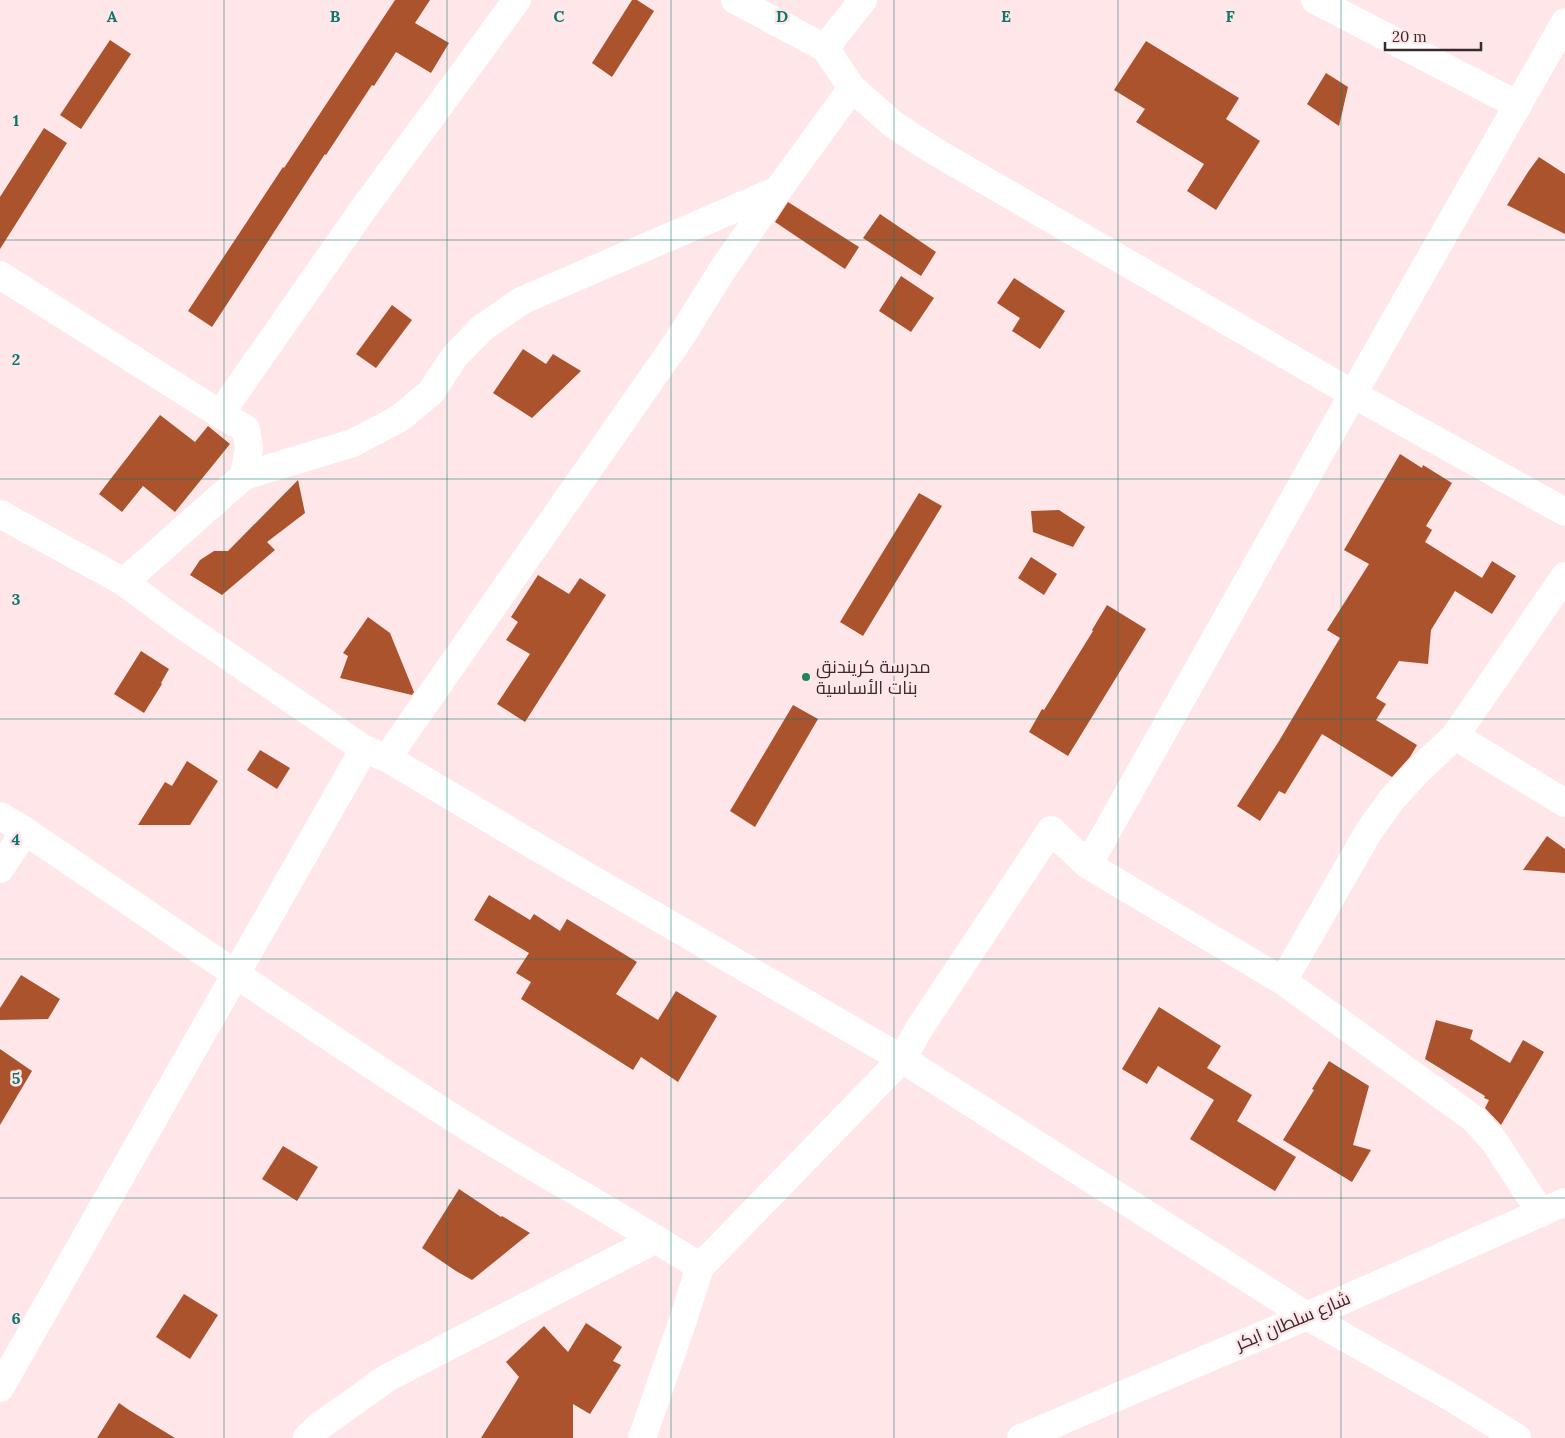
<svg xmlns="http://www.w3.org/2000/svg" width="1565" height="1438" viewBox="0 0 1565 1438" font-family="Lora,Cairo,serif">
  <style>
    .building { fill: #aa532c }
    .lines { fill: none; stroke-linecap: round; stroke-linejoin: round }
    .minor { stroke: #fff; stroke-width: 28 }
    .highway { stroke: #fff; stroke-width: 28 }
    .grid { fill: none; stroke: #0f766e; stroke-width: 1; stroke-opacity: 0.55 }
    .poi-dot { fill: #21845e; stroke: #ffe6e8; stroke-width: 2 }
    .labels { text-anchor: middle; stroke-width: 5; stroke-linejoin: round; paint-order: stroke }
    .poi-label { font-size: 18px; fill: #392a2b; stroke: #ffe6e8; text-anchor: start }
    .street-label { font-size: 18px; fill: #392a2b; stroke: #ffe6e8 }
    .grid-label { font-size: 16px; text-anchor: middle; font-weight: bold; fill: #0f766e; stroke: #ffe6e8; stroke-width: 5; stroke-linejoin: round; paint-order: stroke }
  </style>
  <rect width="100%" height="100%" fill="#ffe6e8"/>
  <g class="building">
    <path d="M395,0H430L415,23L449,43L431,73L396,52L374,86L372,85L326,155L325,154L212,327L188,311L283,167L284,168Z"/>
    <path d="M632,0H637L654,11L612,77L592,63Z"/>
    <path d="M110,40L131,54L81,129L60,115Z"/>
    <path d="M1146,41L1239,98L1226,119L1260,141L1216,210L1187,191L1204,164L1136,122L1145,109L1114,90Z"/>
    <path d="M1326,73L1348,87L1339,126L1307,104Z"/>
    <path d="M44,128L67,143L0,249V197Z"/>
    <path d="M1539,157L1565,174V234L1507,205L1528,172Z"/>
    <path d="M788,202L859,247L845,269L775,222Z"/>
    <path d="M880,214L936,252L921,276L863,238Z"/>
    <path d="M901,276L934,298L911,332L879,311Z"/>
    <path d="M1014,278L1065,311L1040,349L1012,331L1020,318L997,303Z"/>
    <path d="M392,305L412,320L376,368L356,354Z"/>
    <path d="M523,349L546,364L553,354L581,371L532,418L493,393Z"/>
    <path d="M160,415L195,442L208,426L230,444L175,512L143,486L122,512L99,494Z"/>
    <path d="M1400,454L1422,468L1423,465L1452,483L1426,526L1432,530L1425,542L1482,578L1492,561L1516,576L1492,614L1455,591L1431,630L1428,664L1399,661L1376,698L1386,704L1376,720L1417,745L1410,757L1392,777L1322,734L1285,794L1279,791L1260,821L1237,806L1279,741L1340,638L1327,630L1369,564L1344,550Z"/>
    <path d="M298,480L305,513L267,542L275,550L222,595L190,575L200,560L214,551H228Z"/>
    <path d="M919,493L942,506L863,636L840,622Z"/>
    <path d="M1059,510L1085,527L1073,547L1033,532L1031,511Z"/>
    <path d="M1031,557L1057,574L1044,595L1018,578Z"/>
    <path d="M538,575L569,594L580,578L606,595L525,722L497,704L530,654L506,640L518,622L511,617Z"/>
    <path d="M1107,605L1146,629L1068,756L1029,732L1042,709L1044,710L1093,631L1092,630Z"/>
    <path d="M368,617L390,633L414,692L412,695L340,678L348,656L343,653Z"/>
    <path d="M141,651L169,669L161,683L162,684L144,713L114,694Z"/>
    <path d="M793,705L818,719L755,827L730,811Z"/>
    <path d="M260,750L290,768L277,789L247,770Z"/>
    <path d="M187,761L218,781L190,825H138L165,782L172,786Z"/>
    <path d="M1547,836L1565,849V873L1523,870Z"/>
    <path d="M489,895L530,920L534,914L560,931L567,919L637,962L616,994L658,1020L676,991L717,1016L678,1082L641,1057L633,1070L521,999L531,982L516,973L529,953L474,920Z"/>
    <path d="M21,975L60,999L48,1019L0,1020V1008Z"/>
    <path d="M1159,1007L1221,1046L1207,1068L1252,1095L1237,1121L1296,1157L1275,1191L1190,1139L1214,1100L1158,1066L1147,1084L1122,1069Z"/>
    <path d="M1436,1020L1473,1030L1470,1039L1510,1063L1523,1040L1544,1052L1501,1125L1485,1108L1489,1100L1484,1098L1485,1096L1425,1059Z"/>
    <path d="M0,1049L32,1071L0,1125Z"/>
    <path d="M1329,1061L1369,1086L1353,1145L1371,1150L1352,1182L1283,1140L1314,1090L1312,1089Z"/>
    <path d="M283,1146L318,1167L297,1201L262,1179Z"/>
    <path d="M459,1189L501,1217L502,1216L530,1233L472,1280L456,1271L422,1248Z"/>
    <path d="M184,1294L218,1315L190,1359L156,1337Z"/>
    <path d="M586,1323L622,1347L613,1361L621,1365L590,1414L573,1404V1438H481L519,1377L506,1362L544,1326L568,1352Z"/>
    <path d="M119,1403L129,1410L175,1438H97Z"/>
  </g>
  <g class="lines">
    <g class="minor">
      <path d="M735,0L825,48L852,88L894,125L936,152L1353,394L1565,512"/>
      <path d="M1315,0L1518,105"/>
      <path d="M825,48L863,0"/>
      <path d="M0,275L220,414"/>
      <path d="M244,476L353,443L400,418L431,392L455,356L481,329L521,301L778,190"/>
      <path d="M0,514L124,582L175,620L364,749L387,758L535,846L902,1059L1307,1316L1449,1396L1517,1438"/>
      <path d="M124,582L244,476L249,448L246,429L220,414L364,208L517,0"/>
      <path d="M1455,736L1565,803"/>
      <path d="M387,758L680,338L723,269L778,190L852,88"/>
      <path d="M0,816L25,831L0,869"/>
      <path d="M25,831C164,925 302,1021 444,1112C528,1166 616,1212 700,1267L902,1059L919,1029L1051,830L1088,865L1283,981L1474,1119L1494,1141L1541,1213"/>
      <path d="M1088,865L1353,394L1565,22"/>
      <path d="M1283,981L1369,831L1392,799L1420,769L1455,736L1565,576"/>
      <path d="M0,1388L364,749"/>
      <path d="M307,1438L317,1428L387,1378L656,1239"/>
      <path d="M642,1438L682,1323L700,1267"/>
    </g>
    <path class="highway" d="M1021,1438L1307,1316L1565,1202"/>
  </g>
  <path class="grid" d="M224,0V1438M447,0V1438M671,0V1438M894,0V1438M1118,0V1438M1341,0V1438M0,240H1565M0,479H1565M0,719H1565M0,959H1565M0,1198H1565"/>
  <circle class="poi-dot" cx="806" cy="677" r="5"/>
  <g class="labels">
    <g class="poi-label">
      <text x="816" y="673">مدرسة كريندنق<tspan x="816" dy="21">بنات الأساسية</tspan></text>
    </g>
    <g class="street-label">
      <text transform="translate(1293 1321) rotate(-23)" y="6">شارع سلطان ابكر</text>
    </g>
  </g>
  <g class="grid-label">
    <text x="112" y="22">A</text>
    <text x="335" y="22">B</text>
    <text x="559" y="22">C</text>
    <text x="782" y="22">D</text>
    <text x="1006" y="22">E</text>
    <text x="1230" y="22">F</text>
    <text x="16" y="126">1</text>
    <text x="16" y="365">2</text>
    <text x="16" y="605">3</text>
    <text x="16" y="845">4</text>
    <text x="16" y="1084">5</text>
    <text x="16" y="1324">6</text>
  </g>
  <path d="M1385 42v8h96v-8" fill="none" stroke="#392a2b" stroke-width="2.5"/>
  <text x="1392" y="42" font-size="15" fill="#392a2b" stroke="#ffe6e8" stroke-width="4" paint-order="stroke">20 m</text>
</svg>
